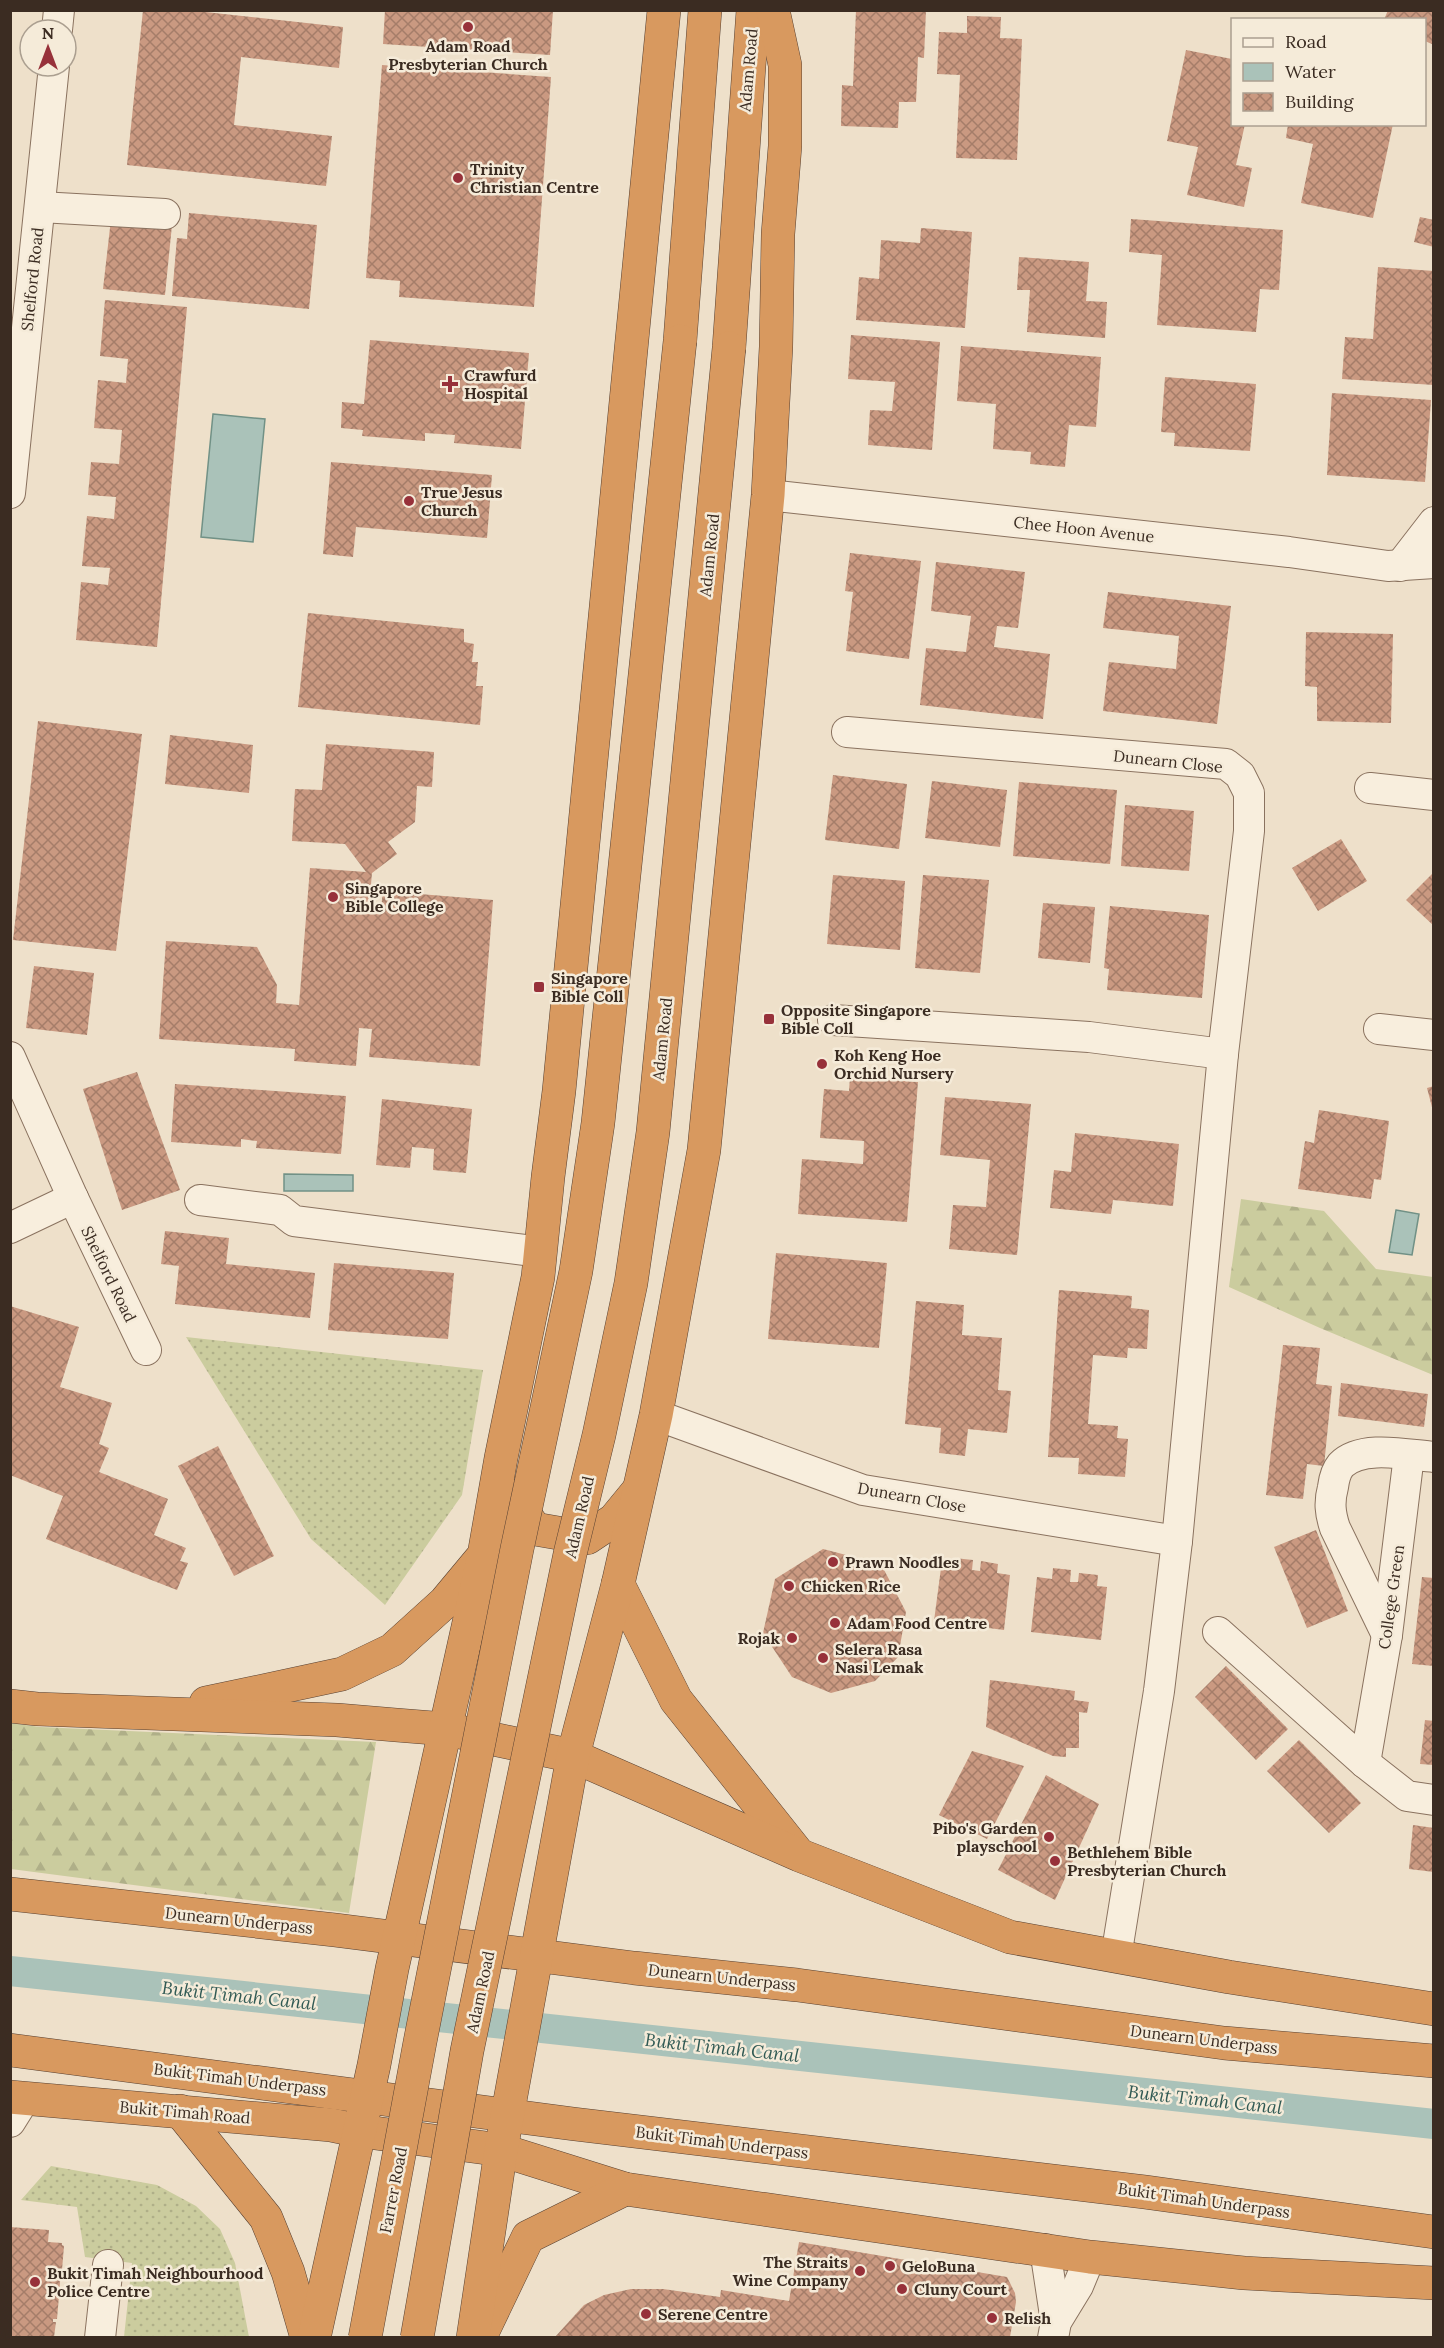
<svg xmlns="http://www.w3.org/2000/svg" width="1444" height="2348" viewBox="0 0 1444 2348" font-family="Lora,serif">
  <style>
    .grass { fill: url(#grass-dots) }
    .forest { fill: url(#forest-firs) }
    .water { fill: #aac2b9; stroke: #719186; stroke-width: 1.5 }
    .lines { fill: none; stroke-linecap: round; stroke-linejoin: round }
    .canal { stroke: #aac2b9; stroke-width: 30 }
    .building { fill: url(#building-cross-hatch) }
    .street-casing { stroke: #8a725f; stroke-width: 32 }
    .highway-casing { stroke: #584132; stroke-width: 34 }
    .street { stroke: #f8eedd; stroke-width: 30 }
    .highway { stroke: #d8995f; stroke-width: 33 }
    .highway-bridge-casing { stroke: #584132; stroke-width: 34; stroke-linecap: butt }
    .highway-bridge { stroke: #d8995f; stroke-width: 33 }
    .poi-dot { fill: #97313a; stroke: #f5ebd9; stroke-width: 2 }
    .labels { text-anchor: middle; stroke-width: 5; stroke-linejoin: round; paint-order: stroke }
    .poi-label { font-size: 16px; font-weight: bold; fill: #3b2c22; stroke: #f5ebd9; text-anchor: start }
    .street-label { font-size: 16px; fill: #3b2c22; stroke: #f5ebd9 }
    .water-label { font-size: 18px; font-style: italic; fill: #315a54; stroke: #f5ebd9 }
  </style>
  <defs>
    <pattern id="grass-dots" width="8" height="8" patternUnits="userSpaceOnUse" patternTransform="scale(1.5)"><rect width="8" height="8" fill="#cbcc9e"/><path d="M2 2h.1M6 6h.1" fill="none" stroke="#afaf88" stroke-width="1.8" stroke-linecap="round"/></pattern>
    <pattern id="forest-firs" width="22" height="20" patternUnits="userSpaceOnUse" patternTransform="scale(1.5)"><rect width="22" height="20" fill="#cbcc9e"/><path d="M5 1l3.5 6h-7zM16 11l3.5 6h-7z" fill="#afaf88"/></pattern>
    <pattern id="building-cross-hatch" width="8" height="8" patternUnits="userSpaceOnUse" patternTransform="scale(1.5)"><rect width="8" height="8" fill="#ca9981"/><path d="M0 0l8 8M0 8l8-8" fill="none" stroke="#a57d69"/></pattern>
  </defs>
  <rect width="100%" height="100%" fill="#eee0ca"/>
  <g class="grass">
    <path d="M186,1337L483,1370L462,1495L385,1605L311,1539Z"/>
    <path d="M51,2166L157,2185L196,2206L220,2229L235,2263L249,2337H124L132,2263L85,2257L77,2207L21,2200Z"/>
  </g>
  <g class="forest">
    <path d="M1241,1199L1324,1211L1376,1269L1433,1277V1375L1320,1328L1229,1287Z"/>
    <path d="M10,1723L40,1727L376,1742L349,1913L11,1869Z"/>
  </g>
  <g class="water">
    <path d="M213,414L265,419L253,542L201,537Z"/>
    <path d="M284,1174L353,1175V1191H284Z"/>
    <path d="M1396,1210L1419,1214L1412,1255L1389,1252Z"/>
  </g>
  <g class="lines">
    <path class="canal" d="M10,1971L1434,2124"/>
  </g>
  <g class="building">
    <path d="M143,10H187L343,27L339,68L241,57L234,125L332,136L326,186L127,165Z"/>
    <path d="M385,10H553L550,55L383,44Z"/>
    <path d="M856,10H926L924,58L918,57L916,102H899L898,128L841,126L842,85L853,86Z"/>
    <path d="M1388,10H1434V45L1425,41V20H1384Z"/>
    <path d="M967,16L1001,17L1000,38L1022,39L1017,160L956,158L960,75L937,74L939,32L967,33Z"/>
    <path d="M1186,50L1232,59V124H1245L1236,165L1252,168L1244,207L1187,195L1198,147L1167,141Z"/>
    <path d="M382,65L551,77L534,307L399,297L400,281L366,278Z"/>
    <path d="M1288,124H1393L1373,218L1301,203L1313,144L1286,138Z"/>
    <path d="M189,213L317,225L309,309L172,296L177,238L187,239Z"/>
    <path d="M1420,217L1434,220V247L1414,242Z"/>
    <path d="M111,219L172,225L165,295L103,289Z"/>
    <path d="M1131,219L1283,230L1279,290L1260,289L1256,332L1157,325L1162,255L1129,252Z"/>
    <path d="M921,228L972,232L965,328L856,320L859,277L879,279L881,240L920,243Z"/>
    <path d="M1019,257L1089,262L1086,301L1107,302L1105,338L1027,332L1030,290H1017Z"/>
    <path d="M1378,267L1434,271V385L1342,379L1345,337L1373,339Z"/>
    <path d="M105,300L187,307L157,647L76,640L81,582L108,585L110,568L82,566L87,516L114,519L116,497L88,495L91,462L119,464L122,430L94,428L98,380L126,383L128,359L100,356Z"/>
    <path d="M851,335L940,342L932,450L868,445L870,410L892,411L895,382L848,379Z"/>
    <path d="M370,340L529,353L521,449L454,443L455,435L425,433V441L362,436L363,430L341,428L342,402L364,404Z"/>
    <path d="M961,346L1101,357L1096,427L1069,425L1065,467L1030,464L1031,452L993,449L996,404L957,401Z"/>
    <path d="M1165,377L1256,384L1250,451L1174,446L1175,433L1161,432Z"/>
    <path d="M1332,393L1431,400L1425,482L1327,475Z"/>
    <path d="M331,462L492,475L487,538L356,527L353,557L323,554Z"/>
    <path d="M850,553L921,561L909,659L846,651L853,592L845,591Z"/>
    <path d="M936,562L1025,572L1018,628L997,626L994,647L1050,654L1043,719L920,705L926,648L966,652L971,616L931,611Z"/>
    <path d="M1108,592L1231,606L1217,724L1103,711L1109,662L1176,669L1179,636L1103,628Z"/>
    <path d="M308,613L464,629V642L474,644L472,662H478L476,686H483L480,725L298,707Z"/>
    <path d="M1306,632L1393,634L1391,723L1317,721V687L1305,686Z"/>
    <path d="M38,721L142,734L116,951L13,940Z"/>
    <path d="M170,735L253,745L249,793L165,784Z"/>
    <path d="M326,744L434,752L432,787L417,786L415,822L388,842L397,854L372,873L369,907L381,908L383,891L493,900L480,1066L369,1057L372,1029L359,1028L356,1066L294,1061L295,1049L159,1039L166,941L257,947L277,985L276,1003L299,1005L310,868L366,872L345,844L292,841L295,789L322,790Z"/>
    <path d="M833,775L907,784L899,849L825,840Z"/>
    <path d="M932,781L1007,790L1000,847L925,838Z"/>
    <path d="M1019,782L1117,790L1110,864L1013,856Z"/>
    <path d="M1125,805L1194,811L1189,871L1121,866Z"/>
    <path d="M1341,839L1367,881L1318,911L1292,868Z"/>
    <path d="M1434,872V926L1406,900Z"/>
    <path d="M833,875L905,881L900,950L827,944Z"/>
    <path d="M923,875L989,880L980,973L915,968Z"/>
    <path d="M1043,903L1095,907L1090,963L1038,958Z"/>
    <path d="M1110,906L1209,915L1202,998L1107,990L1109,969L1104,968Z"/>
    <path d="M34,966L94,973L87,1035L26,1028Z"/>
    <path d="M137,1072L180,1190L122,1210L83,1089Z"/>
    <path d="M850,1077L918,1082L907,1222L798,1214L802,1159L863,1164L864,1141L820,1138L824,1089L849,1091Z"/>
    <path d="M175,1084L346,1096L341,1154L256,1148L257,1141L241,1139V1147L171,1142Z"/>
    <path d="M1434,1086V1111H1433L1427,1088Z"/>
    <path d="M945,1097L1031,1104L1017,1255L949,1249L953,1205L986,1207L990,1160L940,1155Z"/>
    <path d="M382,1099L472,1109L466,1173L433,1170L434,1149L412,1147L410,1168L376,1165Z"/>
    <path d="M1319,1110L1389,1121L1381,1180L1374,1179L1371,1199L1298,1189L1305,1141L1314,1143Z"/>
    <path d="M1075,1133L1179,1144L1173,1206L1113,1200L1111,1214L1050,1208L1054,1170L1071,1172Z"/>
    <path d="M165,1231L229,1238L226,1264L315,1273L310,1318L175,1304L179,1266L161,1264Z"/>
    <path d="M776,1253L887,1263L879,1348L768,1339Z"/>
    <path d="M334,1263L454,1273L448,1339L328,1330Z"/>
    <path d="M1059,1290L1132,1296L1131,1308L1149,1310L1147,1349L1128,1348L1127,1358L1093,1355L1088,1424L1118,1426L1117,1438L1128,1439L1125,1477L1078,1474L1079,1458L1048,1457Z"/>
    <path d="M916,1301L964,1305L962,1335L1002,1338L998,1390L1011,1391L1007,1433L968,1429L965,1456L939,1453L941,1428L905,1424Z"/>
    <path d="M10,1306L79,1327L60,1387L112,1403L99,1444L109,1448L99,1472L168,1499L154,1535L186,1548L180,1561L188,1563L177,1590L46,1539L63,1496L10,1475Z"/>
    <path d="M1283,1345L1320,1348L1316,1384L1332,1386L1324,1466L1307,1464L1303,1499L1266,1495Z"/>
    <path d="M1341,1383L1428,1394L1424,1427L1338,1416Z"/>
    <path d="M218,1446L274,1556L234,1576L178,1466Z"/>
    <path d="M1316,1530L1348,1611L1307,1628L1274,1547Z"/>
    <path d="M823,1549L881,1564L906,1612L898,1657L875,1681L831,1693L792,1677L763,1633L775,1579Z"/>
    <path d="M954,1558L973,1560L972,1570L980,1571L981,1561L998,1564L997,1573L1010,1575L1004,1630L934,1621L941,1568L953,1569Z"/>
    <path d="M1053,1568L1071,1570L1070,1582H1078L1079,1573L1098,1575L1097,1586L1107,1587L1101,1640L1031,1632L1037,1577L1052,1579Z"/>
    <path d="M1422,1577L1434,1578V1666L1412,1664Z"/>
    <path d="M1226,1666L1288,1729L1256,1760L1195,1697Z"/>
    <path d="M990,1680L1075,1691L1074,1700L1089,1702L1087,1713L1079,1712V1748H1066V1757L1053,1756L986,1727Z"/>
    <path d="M1425,1720L1434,1721V1765L1420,1764Z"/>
    <path d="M1299,1740L1361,1803L1329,1833L1267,1771Z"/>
    <path d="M972,1751L1024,1766L987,1839L939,1815Z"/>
    <path d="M1046,1775L1099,1804L1055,1900L998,1870Z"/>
    <path d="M1413,1825L1434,1828V1872L1409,1869Z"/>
    <path d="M10,2227L49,2230L48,2242L62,2243V2245L64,2246L62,2270L58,2271H61L59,2294L56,2293L55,2296H59L57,2319H53V2322H56L54,2337H10Z"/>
    <path d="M799,2242L1007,2277L1015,2293L1016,2302L1010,2337H555L584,2305L604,2295L631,2289H663L720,2297L721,2290L789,2301Z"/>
  </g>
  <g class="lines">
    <g class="street-casing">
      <g id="street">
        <path d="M57,30L59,10"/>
        <path d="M40,207L165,214"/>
        <path d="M10,493L54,66"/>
        <path d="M768,495L1289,552L1388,566L1434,563"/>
        <path d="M1400,566L1434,522"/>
        <path d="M847,732L1226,764L1240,775L1249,793V831L1223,1054L1177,1541L1159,1691L1116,1957"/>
        <path d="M1370,788L1434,795"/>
        <path d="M833,1020L1089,1037L1223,1054"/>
        <path d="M1379,1029L1434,1035"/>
        <path d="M10,1057L73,1198L146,1350"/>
        <path d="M200,1200L280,1210L294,1221L541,1252"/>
        <path d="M10,1228L73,1198"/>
        <path d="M656,1415L863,1490L1177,1541"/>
        <path d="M1218,1632L1365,1763L1407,1796L1434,1800"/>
        <path d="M1387,1635L1335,1528C1330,1513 1329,1502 1333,1487C1334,1479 1336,1471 1341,1465C1362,1444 1408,1455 1434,1457"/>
        <path d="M1365,1763L1387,1635L1409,1455"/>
        <path d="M10,2122L25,2098"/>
        <path d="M1045,2249L1056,2322"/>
        <path d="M100,2338L108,2265"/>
        <path d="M1053,2338L1056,2322L1078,2286L1090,2257"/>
      </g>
    </g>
    <g class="highway-casing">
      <g id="highway">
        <path d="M680,341L705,10"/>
        <path d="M729,348L753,10"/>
        <path d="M512,1496L535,1529L587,1538L614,1520L637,1492"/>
        <path d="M618,1584L676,1700L796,1851"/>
        <path d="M206,1703L342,1674L392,1650L445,1602L480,1560"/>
        <path d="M10,1706L37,1709L337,1720L396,1725L446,1729L573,1756L799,1855L1010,1937L1229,1977L1434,2009"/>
        <path d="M10,1894L335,1930L634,1968L797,1985L1224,2043L1434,2061"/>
        <path d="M10,2050L574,2124L1145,2192L1434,2232"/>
        <path d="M10,2097L331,2125L360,2131L501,2150L625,2189L1090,2257L1244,2273L1434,2283"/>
        <path d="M180,2111L266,2218L288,2272L307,2338"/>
        <path d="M482,2333L528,2237L625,2189"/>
        <path d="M314,2338L374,2065L392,1969L484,1555L501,1458L538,1277L548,1177L559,1091L664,10"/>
        <path d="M473,2338L501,2150L573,1756L618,1584L656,1415L704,1150L768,495L776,347L778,234L785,146V65L773,10"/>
      </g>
    </g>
    <use href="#street" class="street"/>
    <use href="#highway" class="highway"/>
    <g class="highway-bridge-casing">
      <g id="highway-bridge">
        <path d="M365,2338L420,2042L517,1549L576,1271L598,1123L680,341"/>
        <path d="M417,2338L467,2051L570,1554L599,1435L631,1283L653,1132L729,348"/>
      </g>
    </g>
    <use href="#highway-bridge" class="highway-bridge"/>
  </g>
  <g class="poi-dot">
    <circle cx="468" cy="27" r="6"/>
    <circle cx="458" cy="178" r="6"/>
    <path d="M447 375h6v6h6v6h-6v6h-6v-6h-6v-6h6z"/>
    <circle cx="409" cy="501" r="6"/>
    <circle cx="333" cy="897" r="6"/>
    <rect x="533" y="981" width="12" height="12" rx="3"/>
    <rect x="763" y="1013" width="12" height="12" rx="3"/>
    <circle cx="822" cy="1064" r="6"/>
    <circle cx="833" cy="1562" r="6"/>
    <circle cx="789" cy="1586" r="6"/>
    <circle cx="835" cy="1623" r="6"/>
    <circle cx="792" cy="1638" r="6"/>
    <circle cx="823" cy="1658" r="6"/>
    <circle cx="1049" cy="1837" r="6"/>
    <circle cx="1055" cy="1861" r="6"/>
    <circle cx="890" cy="2266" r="6"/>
    <circle cx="860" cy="2271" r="6"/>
    <circle cx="35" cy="2282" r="6"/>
    <circle cx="902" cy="2289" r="6"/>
    <circle cx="646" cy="2314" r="6"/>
    <circle cx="992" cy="2318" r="6"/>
  </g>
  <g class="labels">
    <g class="poi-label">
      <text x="468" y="52" text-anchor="middle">Adam Road<tspan x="468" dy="18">Presbyterian Church</tspan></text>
      <text x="470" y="175">Trinity<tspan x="470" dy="18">Christian Centre</tspan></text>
      <text x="464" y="381">Crawfurd<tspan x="464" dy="18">Hospital</tspan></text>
      <text x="421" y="498">True Jesus<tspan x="421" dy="18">Church</tspan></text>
      <text x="345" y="894">Singapore<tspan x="345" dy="18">Bible College</tspan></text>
      <text x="551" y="984">Singapore<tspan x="551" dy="18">Bible Coll</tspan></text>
      <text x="781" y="1016">Opposite Singapore<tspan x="781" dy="18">Bible Coll</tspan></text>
      <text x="834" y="1061">Koh Keng Hoe<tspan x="834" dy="18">Orchid Nursery</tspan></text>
      <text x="845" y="1568">Prawn Noodles</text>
      <text x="801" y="1592">Chicken Rice</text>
      <text x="847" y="1629">Adam Food Centre</text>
      <text x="780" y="1644" text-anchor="end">Rojak</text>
      <text x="835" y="1655">Selera Rasa<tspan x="835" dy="18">Nasi Lemak</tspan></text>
      <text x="1037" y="1834" text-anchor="end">Pibo's Garden<tspan x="1037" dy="18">playschool</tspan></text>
      <text x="1067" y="1858">Bethlehem Bible<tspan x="1067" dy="18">Presbyterian Church</tspan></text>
      <text x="848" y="2268" text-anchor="end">The Straits<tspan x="848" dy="18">Wine Company</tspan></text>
      <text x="902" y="2272">GeloBuna</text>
      <text x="47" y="2279">Bukit Timah Neighbourhood<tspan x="47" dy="18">Police Centre</tspan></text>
      <text x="914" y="2295">Cluny Court</text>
      <text x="658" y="2320">Serene Centre</text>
      <text x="1004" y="2324">Relish</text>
    </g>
    <g class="street-label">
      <text transform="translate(748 70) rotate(-85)" y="6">Adam Road</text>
      <text transform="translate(32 279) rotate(-84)" y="6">Shelford Road</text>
      <text transform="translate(1084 529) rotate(6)" y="6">Chee Hoon Avenue</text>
      <text transform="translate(709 555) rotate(-84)" y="6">Adam Road</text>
      <text transform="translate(1168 761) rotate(6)" y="6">Dunearn Close</text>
      <text transform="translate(662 1039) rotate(-84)" y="6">Adam Road</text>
      <text transform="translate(109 1274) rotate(64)" y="6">Shelford Road</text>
      <text transform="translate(912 1497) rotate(10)" y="6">Dunearn Close</text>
      <text transform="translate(579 1517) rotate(-77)" y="6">Adam Road</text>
      <text transform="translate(1391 1597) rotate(-82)" y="6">College Green</text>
      <text transform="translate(239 1920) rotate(6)" y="6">Dunearn Underpass</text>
      <text transform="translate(722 1977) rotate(6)" y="6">Dunearn Underpass</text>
      <text transform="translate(480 1992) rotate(-78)" y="6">Adam Road</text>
      <text transform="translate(1204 2039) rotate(7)" y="6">Dunearn Underpass</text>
      <text transform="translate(240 2079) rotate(7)" y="6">Bukit Timah Underpass</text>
      <text transform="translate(185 2112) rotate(5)" y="6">Bukit Timah Road</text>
      <text transform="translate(722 2142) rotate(7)" y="6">Bukit Timah Underpass</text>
      <text transform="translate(393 2190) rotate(-79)" y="6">Farrer Road</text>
      <text transform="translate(1204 2200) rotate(8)" y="6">Bukit Timah Underpass</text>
    </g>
    <g class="water-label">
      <text transform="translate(239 1996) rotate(6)" y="6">Bukit Timah Canal</text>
      <text transform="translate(722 2048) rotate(6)" y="6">Bukit Timah Canal</text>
      <text transform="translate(1205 2100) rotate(6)" y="6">Bukit Timah Canal</text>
    </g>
  </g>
  <rect width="1444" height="2348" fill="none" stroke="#3b2c22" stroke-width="24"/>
  <rect x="1231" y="18" width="195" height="108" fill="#f5ebd9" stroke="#ab9f90" stroke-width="1.5"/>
  <rect x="1243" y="38" width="30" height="9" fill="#f8eedd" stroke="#ab9f90" stroke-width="1.5"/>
  <text x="1285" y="48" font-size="18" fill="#3b2c22">Road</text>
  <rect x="1243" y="63" width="30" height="18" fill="#aac2b9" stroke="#ab9f90" stroke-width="1.5"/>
  <text x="1285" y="78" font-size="18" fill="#3b2c22">Water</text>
  <rect x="1243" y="93" width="30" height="18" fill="url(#building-cross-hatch)" stroke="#ab9f90" stroke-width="1.5"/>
  <text x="1285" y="108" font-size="18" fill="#3b2c22">Building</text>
  <g transform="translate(48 48)"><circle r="28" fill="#f5ebd9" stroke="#ab9f90" stroke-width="1.5"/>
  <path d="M0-4.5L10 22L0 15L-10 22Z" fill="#97313a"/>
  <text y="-9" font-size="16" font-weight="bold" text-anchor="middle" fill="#3b2c22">N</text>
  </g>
</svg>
